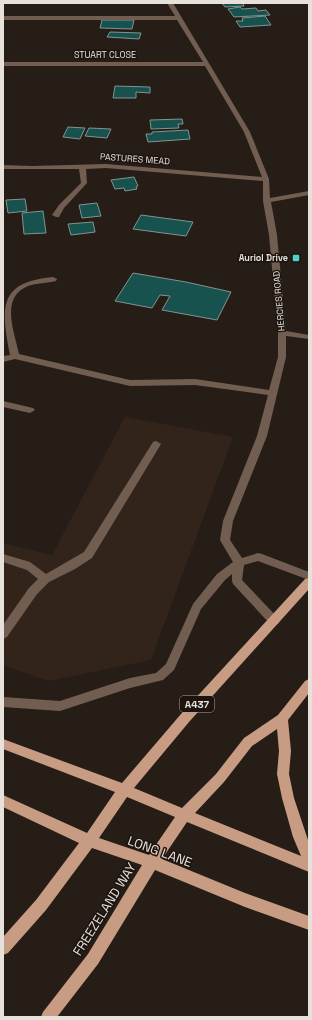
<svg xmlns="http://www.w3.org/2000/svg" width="312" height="1020" viewBox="0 0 312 1020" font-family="'Space Grotesk',sans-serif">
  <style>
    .built { fill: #33241b }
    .building { fill: #18524f; stroke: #829391 }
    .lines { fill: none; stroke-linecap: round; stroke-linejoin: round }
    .minor { fill: #725e51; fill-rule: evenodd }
    .major { fill: #c79c83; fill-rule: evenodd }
    .poi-dot { fill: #54cdc8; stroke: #1d140e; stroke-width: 1.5 }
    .labels { text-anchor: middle; stroke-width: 3; stroke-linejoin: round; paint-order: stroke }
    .far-street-label { font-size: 9px; fill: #e7e1dc; stroke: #1d140e }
    .far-poi-label { font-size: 9px; font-weight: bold; fill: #e7e1dc; stroke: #1d140e; text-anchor: end }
    .shield { fill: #1d140e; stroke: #aaa49e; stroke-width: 1 }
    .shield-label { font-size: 10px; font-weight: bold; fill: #e7e1dc }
    .near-street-label { font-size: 13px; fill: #e7e1dc; stroke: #1d140e }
  </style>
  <rect width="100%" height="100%" fill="#261d17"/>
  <path class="built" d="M125,417L233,437L151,660L48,681L3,665V543L52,555Z"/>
  <g class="building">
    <path d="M222,3H243L244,6L225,7Z"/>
    <path d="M240,7L242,9L256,8L258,11L266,10L270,15L234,17L228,9Z"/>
    <path d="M265,16L271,25L240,27L236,21H243L242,18Z"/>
    <path d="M102,20H134L132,29L100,28Z"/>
    <path d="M110,32L141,33L139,39L107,37Z"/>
    <path d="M115,86L150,87V93L136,92V98H113Z"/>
    <path d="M182,119L183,124H178L179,128L151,129L150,120Z"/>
    <path d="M68,127L85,128L80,139L63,137Z"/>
    <path d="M89,128L111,129L107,138L85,136Z"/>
    <path d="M188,130L190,139L148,142L146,134H152V132Z"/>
    <path d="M134,177L138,186L136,187L137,189L125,191L124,188L115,189L111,180Z"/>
    <path d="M25,199L27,211L8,213L6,200Z"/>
    <path d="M97,203L101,216L82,218L79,205Z"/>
    <path d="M43,211L46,233L24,234L22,213Z"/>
    <path d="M141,215L193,222L186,236L133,229Z"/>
    <path d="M93,222L95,232L71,235L68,224Z"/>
    <path d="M133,273L186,282L231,292L217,320L162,310L170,296L160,295L152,308L115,301Z"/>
  </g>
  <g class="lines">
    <g class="minor">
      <path d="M167,3H173L250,132L269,179L270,198L309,191V195L271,202L277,235L286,331L309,335V339L286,336V357L267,436L233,521L230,540L242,558L258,553L262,554L309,572V580L258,561L244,565L242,580L278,618L280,621L278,624L274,625L270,624L233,584L232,581V574L225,580L201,609L174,670L163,680L130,688L60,711L3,707V697L60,701L130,678L156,673L166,664L193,604L217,574L233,562L220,540L223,521L257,436L268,395L195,385L130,386L15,359L3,362V356L10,355C0,305 0,282 53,277L57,279L56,281C47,283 37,283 28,286C0,297 14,331 19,354L130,380L195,379L269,390L278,357V333L269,235L263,201V181L106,168L86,169L87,183L64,208L59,217H56L52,215L59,205L81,183L79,169H3V165L32,166L106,164L262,177L244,132L205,66H3V62H203L177,20H3V16H175Z"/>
      <path d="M3,401L33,408L35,410L30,413L3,407Z"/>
      <path d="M156,441L161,444L92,558L75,569L49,582L37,594L7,637L3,639V625L29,588L38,579L27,570L3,562V554L30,562L46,574L84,552L153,442Z"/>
    </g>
    <path class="major" d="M309,578V589L189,722L134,788L182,808L216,774L244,738L278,715L305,681L309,679V693L288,720L291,751L289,774L294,798L309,843V872L187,822L162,859L245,893L309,916V930L245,907L155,870L98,964L57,1017H41L43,1012L88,954L142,865L92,848L46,910L8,953L3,955V937L36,900L79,843L3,807V795L87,833L115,792L3,749V739L122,783L181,714L305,579ZM277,729L279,751L277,774L282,798L293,837L301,856L195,813L224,782L252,746ZM127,797L175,817L149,855L99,838Z"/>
  </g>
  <rect class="poi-dot" x="292" y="254" width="8" height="8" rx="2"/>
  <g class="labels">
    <g class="far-street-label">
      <text x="105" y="58">STUART CLOSE</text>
      <text transform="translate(135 159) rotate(4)" y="3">PASTURES MEAD</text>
      <text transform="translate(279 301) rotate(-95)" y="3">HERCIES ROAD</text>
    </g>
    <g class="far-poi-label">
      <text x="288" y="261">Auriol Drive</text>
    </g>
    <rect class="shield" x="180" y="696" width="34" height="16" rx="3"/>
    <g class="shield-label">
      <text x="197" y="708">A437</text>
    </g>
    <g class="near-street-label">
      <text transform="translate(160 851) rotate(20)" y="5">LONG LANE</text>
      <text transform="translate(104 909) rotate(-58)" y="5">FREEZELAND WAY</text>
    </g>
  </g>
  <rect width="312" height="1020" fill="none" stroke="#e7e1dc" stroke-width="8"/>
</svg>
